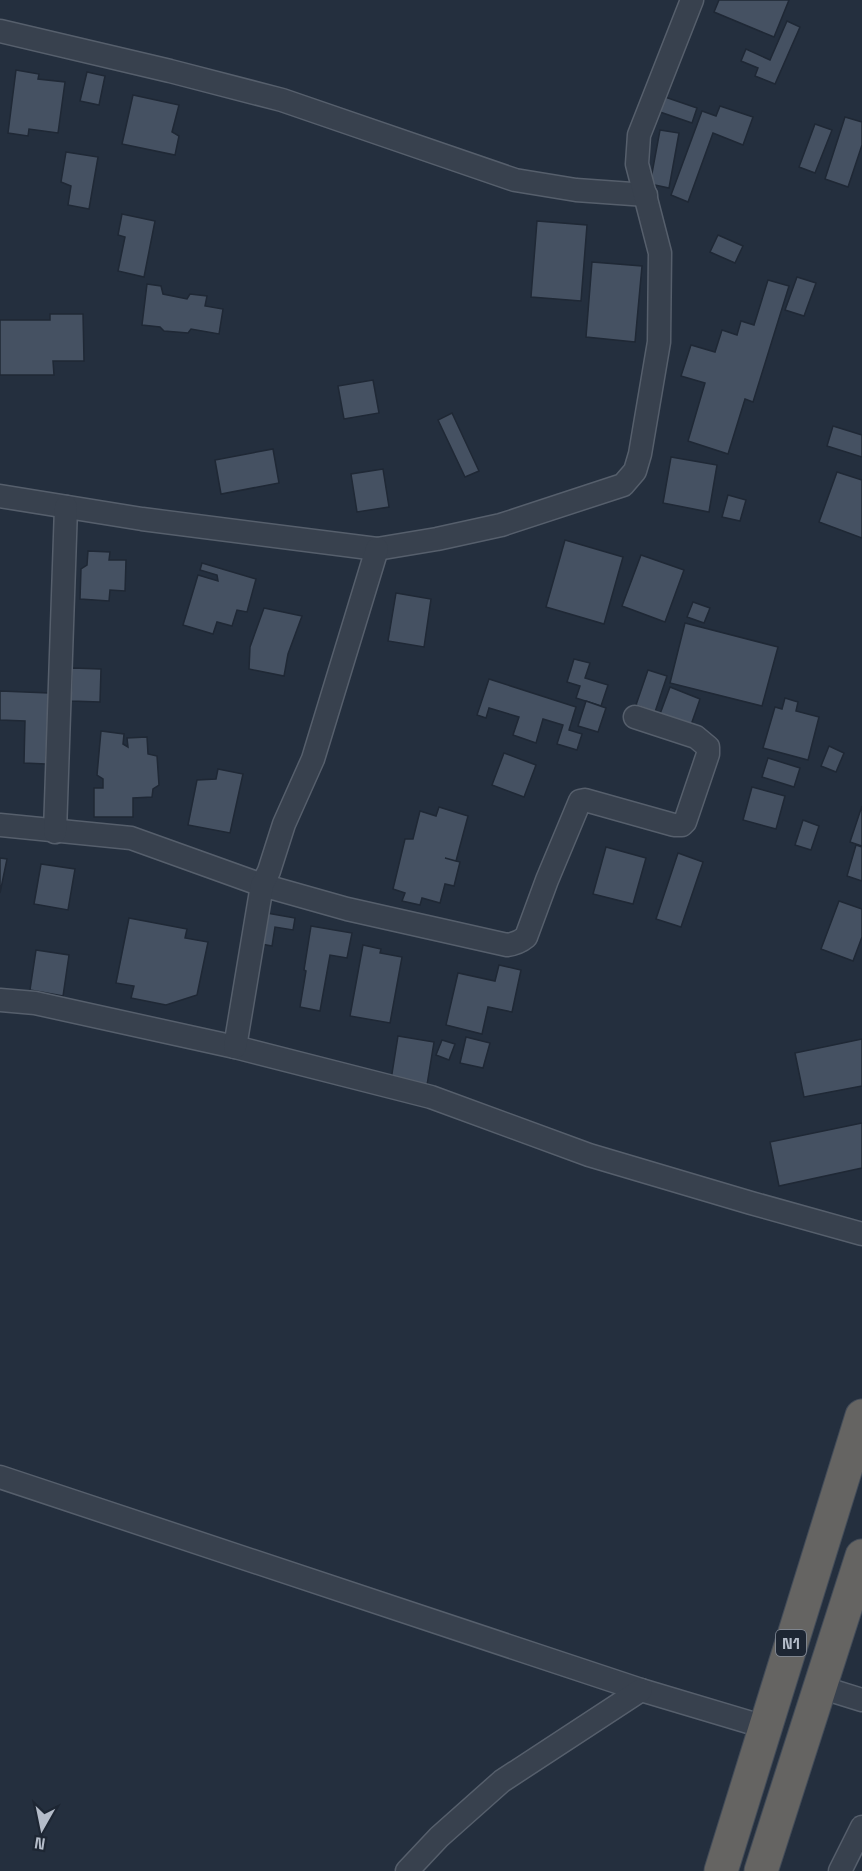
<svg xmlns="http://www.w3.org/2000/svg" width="862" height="1871" viewBox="0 0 862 1871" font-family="'Space Grotesk',sans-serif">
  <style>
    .building { fill: #455162; stroke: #1f2835; stroke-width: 1.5 }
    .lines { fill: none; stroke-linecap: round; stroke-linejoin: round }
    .minor-casing { stroke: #565f6c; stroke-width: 25 }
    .trunk-casing { stroke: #434c59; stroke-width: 35 }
    .minor { stroke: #38414e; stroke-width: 22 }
    .trunk { stroke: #656462; stroke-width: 33 }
    .labels { text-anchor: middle; stroke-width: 6; stroke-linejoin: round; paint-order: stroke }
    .shield { fill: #1d2633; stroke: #878f9c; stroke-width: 1.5 }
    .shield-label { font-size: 16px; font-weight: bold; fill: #b4bcc9 }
  </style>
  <rect width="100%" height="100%" fill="#242f3e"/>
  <g class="building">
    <path d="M719,0H789L774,37L714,12Z"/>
    <path d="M787,21L800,27L775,84L755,76L758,68L741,61L746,49L770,60Z"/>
    <path d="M16,70L39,74L38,79L65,82L58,133L29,129L28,136L8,133Z"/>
    <path d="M87,72L105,76L99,105L80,101Z"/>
    <path d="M133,95L179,105L172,132L179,136L175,155L122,144Z"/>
    <path d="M665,97L697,108L692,123L660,112Z"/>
    <path d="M720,106L753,117L743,145L713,133L688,202L671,195L702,111L716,116Z"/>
    <path d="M845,117L862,122V145L848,187L825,179Z"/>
    <path d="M815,124L832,130L815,173L799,167Z"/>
    <path d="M660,130L679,133L669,188L650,184Z"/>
    <path d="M66,152L98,157L89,209L68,205L71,186L61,182Z"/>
    <path d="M122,214L155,221L144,277L118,271L125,237L118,235Z"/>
    <path d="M537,221L587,225L581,301L531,297Z"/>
    <path d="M718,235L743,246L735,263L710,252Z"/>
    <path d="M592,262L642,266L635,342L586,337Z"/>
    <path d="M797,277L816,283L804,316L785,310Z"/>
    <path d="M768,280L789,286L753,402L745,399L728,454L688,441L705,383L681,376L691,345L715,352L722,330L737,335L741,321L754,325Z"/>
    <path d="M147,284L161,286L163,294L187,299L190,294L207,296L205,306L223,309L219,334L191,329L188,333L164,331L160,327L142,325Z"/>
    <path d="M50,314H83L84,361H53L54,375H0V320H50Z"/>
    <path d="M373,380L379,413L344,419L338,386Z"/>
    <path d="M452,413L479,471L465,477L438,420Z"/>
    <path d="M833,426L862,435V457L827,446Z"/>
    <path d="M273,449L279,483L221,494L215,460Z"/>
    <path d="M671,457L717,465L709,512L663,503Z"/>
    <path d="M383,469L389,507L357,512L351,474Z"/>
    <path d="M837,472L862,480V538L819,522Z"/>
    <path d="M728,495L746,500L740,521L722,517Z"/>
    <path d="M565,540L623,557L604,624L546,607Z"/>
    <path d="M88,551L110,552L109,560H126L125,591L110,590L109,601L80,599L81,569L87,565Z"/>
    <path d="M641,555L684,570L665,622L622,606Z"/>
    <path d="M202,563L256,579L247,612L237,610L232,626L217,622L213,634L183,625L198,575L218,581L217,575L200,570Z"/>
    <path d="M396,593L431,599L424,647L388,641Z"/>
    <path d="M693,602L710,608L704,623L687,617Z"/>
    <path d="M264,608L302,616L288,654L284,676L249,669L250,647Z"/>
    <path d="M685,623L778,647L762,706L670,683Z"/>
    <path d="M574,659L590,663L585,678L608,685L601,706L576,698L580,686L567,682Z"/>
    <path d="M72,668L101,669L100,702L71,701Z"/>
    <path d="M648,670L667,676L655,712L636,705Z"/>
    <path d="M489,679L576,707L569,730L582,734L577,750L557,744L563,725L543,719L536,743L513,735L519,717L489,708L486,718L477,715Z"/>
    <path d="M670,687L700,699L691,725L660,714Z"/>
    <path d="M0,691L49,693L46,764L24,763L25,721L0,720Z"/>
    <path d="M785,698L798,702L796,711L819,717L808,760L763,748L775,707L782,709Z"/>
    <path d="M586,701L606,708L598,732L578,726Z"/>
    <path d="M101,731L124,734L123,744L128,747L127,738L147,737L148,754L157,756L159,785L153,789L152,797L133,798V817H94V788H103V779L97,775Z"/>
    <path d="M829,746L844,753L836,772L821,766Z"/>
    <path d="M504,753L536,765L524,797L492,785Z"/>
    <path d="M768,758L800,768L794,787L762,777Z"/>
    <path d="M218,769L243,774L230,833L188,825L197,780L216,779Z"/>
    <path d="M752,787L785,796L776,829L743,820Z"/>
    <path d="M862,806V846L850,842Z"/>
    <path d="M439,807L468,816L456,861L445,858L460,862L454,886L445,884L440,903L422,898L420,905L402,901L405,893L393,889L405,839H413L420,811L436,816Z"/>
    <path d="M803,820L819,826L811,850L795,845Z"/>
    <path d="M856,845L862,847V881L847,876Z"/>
    <path d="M606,847L646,858L633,904L593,894Z"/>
    <path d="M678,853L703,862L681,927L656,919Z"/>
    <path d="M0,858L7,859L0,893Z"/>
    <path d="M41,864L75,869L68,910L34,904Z"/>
    <path d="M839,901L862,909V937L853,961L821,949Z"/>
    <path d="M261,912L295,918L293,930L275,927L272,946L256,943Z"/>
    <path d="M129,918L187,929L185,938L208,942L197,995L166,1005L131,998L134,986L116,983Z"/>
    <path d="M311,926L352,933L347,958L330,955L320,1011L300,1007L306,971L304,970Z"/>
    <path d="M363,945L381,949L380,953L402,957L390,1023L350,1016Z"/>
    <path d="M36,950L69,955L63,996L30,990Z"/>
    <path d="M499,965L521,970L512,1012L488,1007L482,1034L446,1025L458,973L495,981Z"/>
    <path d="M398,1036L434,1042L427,1085L391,1080Z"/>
    <path d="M466,1037L490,1043L483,1068L460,1063Z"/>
    <path d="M862,1039V1086L804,1097L795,1053Z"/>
    <path d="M442,1040L455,1044L449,1060L436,1055Z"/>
    <path d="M862,1123V1168L779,1186L770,1142Z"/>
  </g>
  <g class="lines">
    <g class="minor-casing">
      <g id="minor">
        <path d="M0,31L170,71L282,100L515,180L576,190L646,195"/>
        <path d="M0,496L142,519L377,549L437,539L501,525L623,485L635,471L640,454L659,342L660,253L637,164L639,135L692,0"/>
        <path d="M0,825L131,838L262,885L347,909L507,945C515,944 520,942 526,937L547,880L580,801L585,800L674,825H682L685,822L708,754V747L696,737L635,717"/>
        <path d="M55,832L66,507"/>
        <path d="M0,1000L35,1003L235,1047L431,1097L589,1155L751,1203L862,1234"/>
        <path d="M235,1047L262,885L269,871L284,824L313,759L377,549"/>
        <path d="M0,1477L641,1690L765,1727"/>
        <path d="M820,1687L862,1700"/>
        <path d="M407,1871L439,1837L502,1781L641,1690"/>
        <path d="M840,1871L862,1827"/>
      </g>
    </g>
    <g class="trunk-casing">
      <g id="trunk">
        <path d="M721,1871L862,1416"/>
        <path d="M761,1871L862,1556"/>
      </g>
    </g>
    <use href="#minor" class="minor"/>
    <use href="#trunk" class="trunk"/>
  </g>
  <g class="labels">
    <rect class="shield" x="776" y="1630" width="30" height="26" rx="4.5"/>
    <g class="shield-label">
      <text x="791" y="1649">N1</text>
    </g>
  </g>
  <g transform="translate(42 1829) rotate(189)" stroke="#1d2633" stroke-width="4.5" paint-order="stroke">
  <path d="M0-4.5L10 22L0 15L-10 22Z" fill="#b4bcc9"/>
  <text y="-9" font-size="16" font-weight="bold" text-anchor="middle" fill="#b4bcc9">N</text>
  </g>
</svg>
